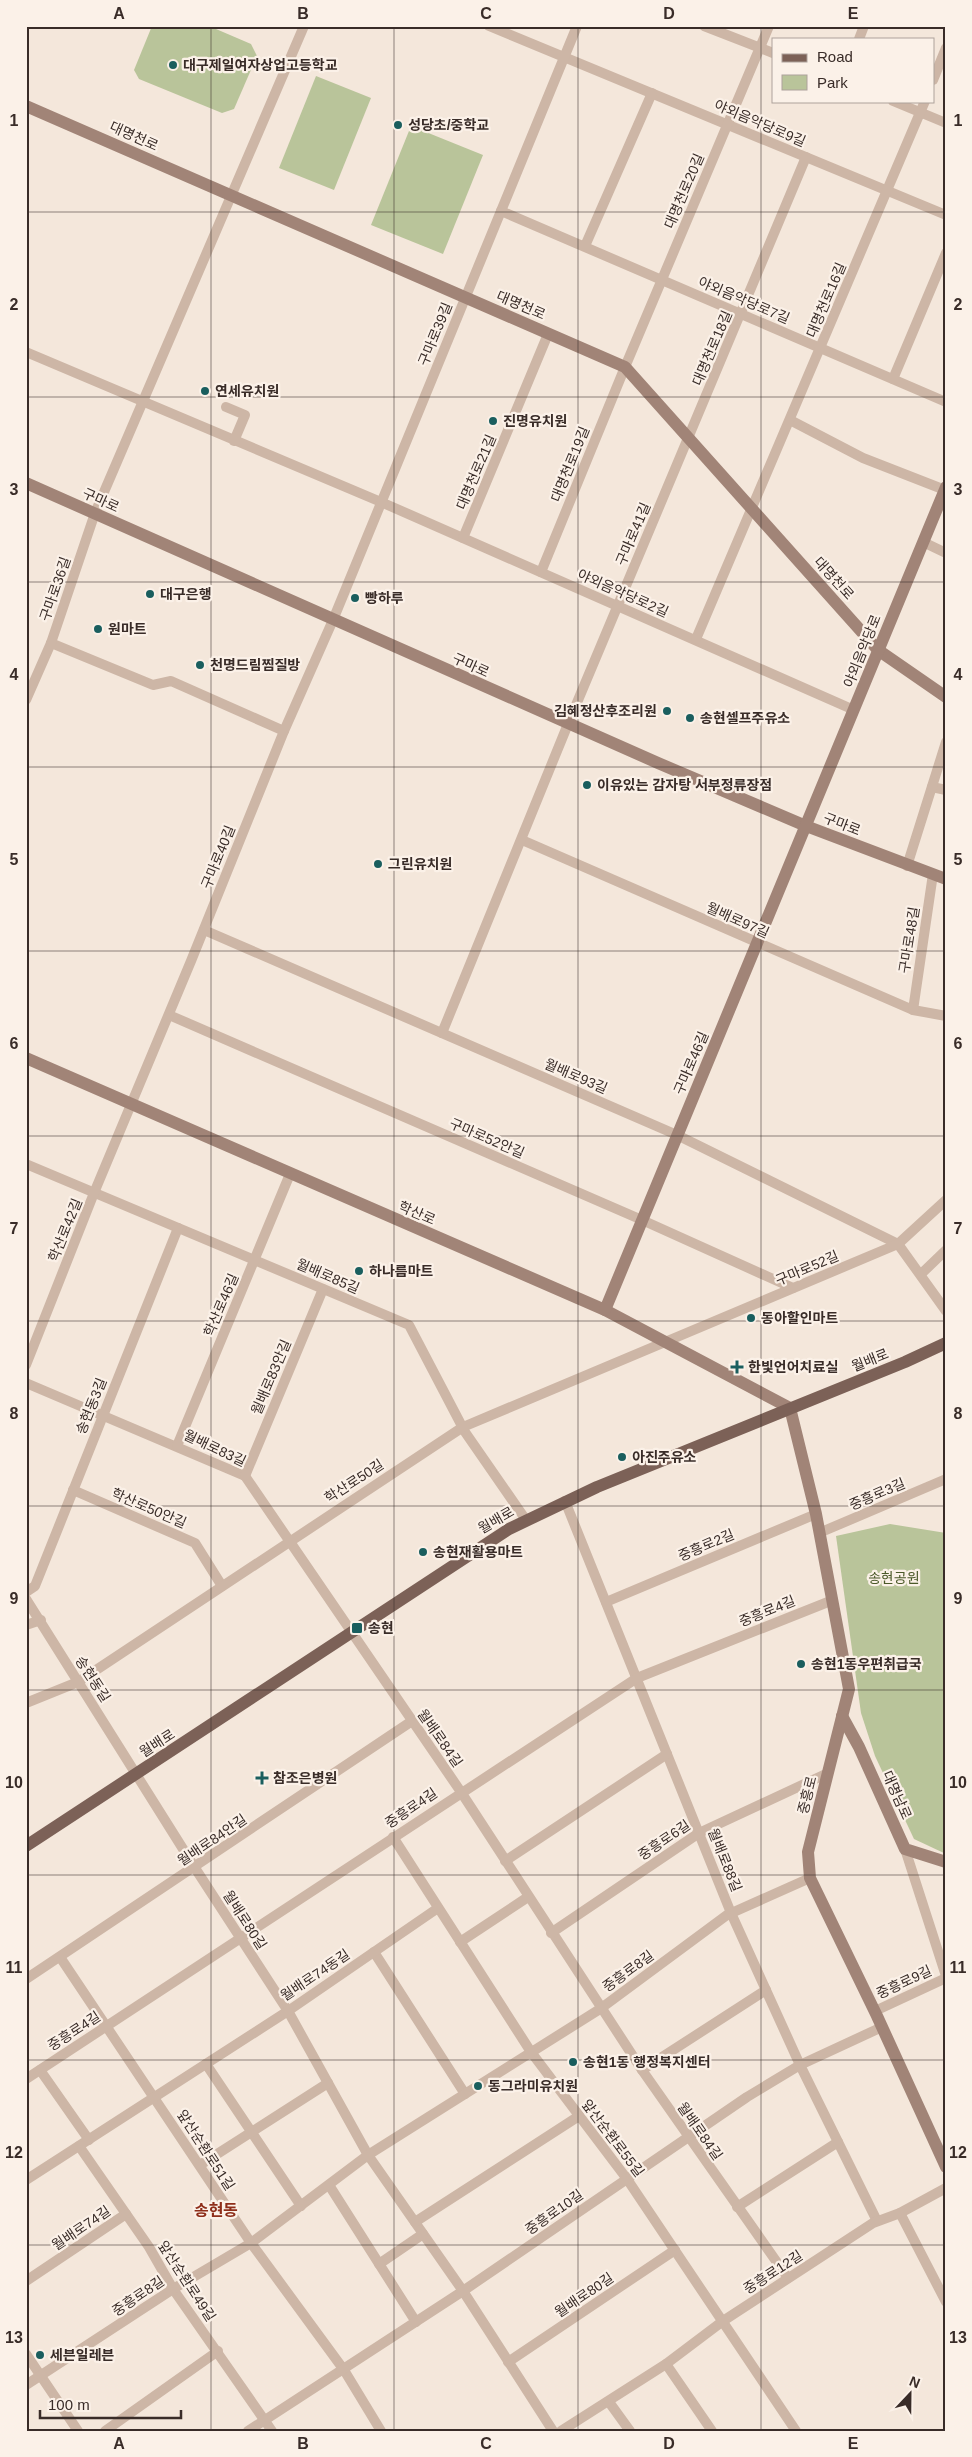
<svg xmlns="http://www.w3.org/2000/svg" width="972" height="2457" viewBox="0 0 972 2457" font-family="Helvetica,'Noto Sans KR',sans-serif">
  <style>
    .green { fill: #b9c49a }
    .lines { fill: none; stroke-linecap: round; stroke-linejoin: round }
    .street { stroke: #cdb6a6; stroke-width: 10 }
    .secondary { stroke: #a18477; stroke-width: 12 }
    .primary { stroke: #7c6157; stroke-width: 12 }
    .grid { fill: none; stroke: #392c28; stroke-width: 1; stroke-opacity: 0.55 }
    .poi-dot { fill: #1a5e5e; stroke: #fbf1e8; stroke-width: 2 }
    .labels { text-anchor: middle; stroke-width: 4.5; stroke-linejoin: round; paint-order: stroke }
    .poi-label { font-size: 14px; font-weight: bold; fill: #392c28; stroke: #fbf1e8; text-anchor: start }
    .street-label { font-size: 14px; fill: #392c28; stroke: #fbf1e8 }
    .park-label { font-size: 14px; fill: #4b5929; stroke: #fbf1e8 }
    .quarter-label { font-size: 16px; font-weight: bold; fill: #8e2e1a; stroke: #fbf1e8 }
    .neatline { fill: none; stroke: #392c28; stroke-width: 2 }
    .grid-label { font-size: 16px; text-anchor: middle; font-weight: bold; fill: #392c28 }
  </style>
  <rect width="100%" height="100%" fill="#f4e7db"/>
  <g class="green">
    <path d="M152,26H209L251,44L257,56L234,109L222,113L139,79L134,70Z"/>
    <path d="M316,76L371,98L334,190L279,168Z"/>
    <path d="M411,126L483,155L443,254L371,225Z"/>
    <path d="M890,1524L946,1533V1854L914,1839L875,1756L861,1713L836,1536Z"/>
  </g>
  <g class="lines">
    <g class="street">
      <path d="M489,26L946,215"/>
      <path d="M704,26L773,53"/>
      <path d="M859,39L864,26"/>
      <path d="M933,80L946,48"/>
      <path d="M893,101L946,123"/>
      <path d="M501,211L946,402"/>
      <path d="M585,246L652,93"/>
      <path d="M26,352L381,502L854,710"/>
      <path d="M893,379L946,253"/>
      <path d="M226,407L245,415L234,441"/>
      <path d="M790,420L863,458L945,490"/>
      <path d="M463,538L548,334"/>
      <path d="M923,542L946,553"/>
      <path d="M541,572L625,367L769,26"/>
      <path d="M696,639L925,101"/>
      <path d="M51,643L153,685L171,681L284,731"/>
      <path d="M26,700L51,643L95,513L304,26"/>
      <path d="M932,787L946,790"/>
      <path d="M522,840L913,1010L946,1016"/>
      <path d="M907,866L946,742"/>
      <path d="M204,930L677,1135L898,1244L946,1311"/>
      <path d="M913,1010L933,874"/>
      <path d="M169,1015L642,1220L793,1288"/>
      <path d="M442,1033L568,724L806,157"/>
      <path d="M26,1164L409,1325L465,1432L526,1520"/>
      <path d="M921,1274L946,1250"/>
      <path d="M26,1365L94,1193L191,961L284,731L333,620L577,26"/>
      <path d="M26,1383L245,1476L461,1792L642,2070L788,2278"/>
      <path d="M177,1446L290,1174"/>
      <path d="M245,1476L323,1289"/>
      <path d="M73,1490L195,1543L222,1586"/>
      <path d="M565,1501L731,1913L800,2065L877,2221"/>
      <path d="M819,1533L946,1479"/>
      <path d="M26,1592L35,1586L178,1228"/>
      <path d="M26,1599L195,1868L288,2011L368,2155L463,2291L553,2431"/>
      <path d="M606,1602L816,1514"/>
      <path d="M26,1625L41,1620"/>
      <path d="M26,1703L78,1682L463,1427L898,1244L946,1200"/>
      <path d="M393,1837L531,2052L627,2179L796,2431"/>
      <path d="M905,1849L946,1976"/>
      <path d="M505,1861L667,1754"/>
      <path d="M551,1933L699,1833L828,1773"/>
      <path d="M460,1942L528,1897"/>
      <path d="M374,1952L465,2094"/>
      <path d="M60,1957L251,2243L344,2370L381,2431"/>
      <path d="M26,1979L412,1721"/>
      <path d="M875,2011L946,1978"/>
      <path d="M206,2064L301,2206"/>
      <path d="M40,2070L89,2140"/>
      <path d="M642,2070L766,1990"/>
      <path d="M26,2079L637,1678L833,1600"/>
      <path d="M79,2146L149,2247L173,2289L272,2431"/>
      <path d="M200,2165L328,2083"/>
      <path d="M26,2180L288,2011L438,1908"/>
      <path d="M329,2185L416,2322"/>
      <path d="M737,2207L838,2142"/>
      <path d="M900,2213L946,2302"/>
      <path d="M415,2222L579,2116"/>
      <path d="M379,2264L423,2234"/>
      <path d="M26,2281L126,2214"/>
      <path d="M26,2354L78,2431"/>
      <path d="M508,2362L675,2250"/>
      <path d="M666,2364L712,2431"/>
      <path d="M26,2385L173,2289L251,2243L368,2155L600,2009L727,1915L810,1878"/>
      <path d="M609,2402L630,2431"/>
      <path d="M105,2431L218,2351"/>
      <path d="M248,2431L463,2291L747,2097L800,2065L882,2027"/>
      <path d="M561,2431L666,2364L723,2321L873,2223L900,2213L946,2188"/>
    </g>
    <g class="secondary">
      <path d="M26,106L625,367L878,650L946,697"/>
      <path d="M26,483L658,763L806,826L946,879"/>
      <path d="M26,1058L605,1310L790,1408L816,1514L849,1689L808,1852L810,1878L877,2016L946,2167"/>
      <path d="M605,1310L946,487"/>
      <path d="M842,1716L859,1747L905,1849L946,1862"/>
    </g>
    <path class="primary" d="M26,1846L509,1529L597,1487L905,1362L946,1343"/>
  </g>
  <path class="grid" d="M211,26V2431M394,26V2431M578,26V2431M761,26V2431M26,212H946M26,397H946M26,582H946M26,767H946M26,951H946M26,1136H946M26,1321H946M26,1506H946M26,1690H946M26,1875H946M26,2060H946M26,2245H946"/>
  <g class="poi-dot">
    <circle cx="173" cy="65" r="5"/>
    <circle cx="398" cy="125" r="5"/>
    <circle cx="205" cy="391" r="5"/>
    <circle cx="493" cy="421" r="5"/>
    <circle cx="150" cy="594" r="5"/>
    <circle cx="355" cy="598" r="5"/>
    <circle cx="98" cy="629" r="5"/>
    <circle cx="200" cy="665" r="5"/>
    <circle cx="667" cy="711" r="5"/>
    <circle cx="690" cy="718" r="5"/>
    <circle cx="587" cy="785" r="5"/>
    <circle cx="378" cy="864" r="5"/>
    <circle cx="359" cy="1271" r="5"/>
    <circle cx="751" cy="1318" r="5"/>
    <path d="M734.5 1359.5h5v5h5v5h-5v5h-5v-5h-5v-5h5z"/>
    <circle cx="622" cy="1457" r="5"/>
    <circle cx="423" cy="1552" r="5"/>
    <rect x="351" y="1622" width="12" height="12" rx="2.5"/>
    <circle cx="801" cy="1664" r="5"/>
    <path d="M259.5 1770.5h5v5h5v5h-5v5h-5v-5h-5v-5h5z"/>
    <circle cx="573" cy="2062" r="5"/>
    <circle cx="478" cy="2086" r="5"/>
    <circle cx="40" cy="2355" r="5"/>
  </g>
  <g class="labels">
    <g class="poi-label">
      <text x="183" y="70">대구제일여자상업고등학교</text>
      <text x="408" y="130">성당초/중학교</text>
      <text x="215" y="396">연세유치원</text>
      <text x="503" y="426">진명유치원</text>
      <text x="160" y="599">대구은행</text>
      <text x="365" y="603">빵하루</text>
      <text x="108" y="634">원마트</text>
      <text x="210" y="670">천명드림찜질방</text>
      <text x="657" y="716" text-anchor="end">김혜정산후조리원</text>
      <text x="700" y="723">송현셀프주유소</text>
      <text x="597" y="790">이유있는 감자탕 서부정류장점</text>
      <text x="388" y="869">그린유치원</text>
      <text x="369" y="1276">하나름마트</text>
      <text x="761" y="1323">동아할인마트</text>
      <text x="748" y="1372">한빛언어치료실</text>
      <text x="632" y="1462">아진주유소</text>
      <text x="433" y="1557">송현재활용마트</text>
      <text x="368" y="1633">송현</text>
      <text x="811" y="1669">송현1동우편취급국</text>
      <text x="273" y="1783">참조은병원</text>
      <text x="583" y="2067">송현1동 행정복지센터</text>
      <text x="488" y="2091">동그라미유치원</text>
      <text x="50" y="2360">세븐일레븐</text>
    </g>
    <g class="street-label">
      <text transform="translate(760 123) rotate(23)" y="5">야외음악당로9길</text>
      <text transform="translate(134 136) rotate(24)" y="5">대명천로</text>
      <text transform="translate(684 191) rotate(-67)" y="5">대명천로20길</text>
      <text transform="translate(744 300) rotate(23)" y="5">야외음악당로7길</text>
      <text transform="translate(826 300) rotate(-67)" y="5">대명천로16길</text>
      <text transform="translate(521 305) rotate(23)" y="5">대명천로</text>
      <text transform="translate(435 334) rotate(-68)" y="5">구마로39길</text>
      <text transform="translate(712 348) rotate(-67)" y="5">대명천로18길</text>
      <text transform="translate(570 464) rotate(-68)" y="5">대명천로19길</text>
      <text transform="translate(476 472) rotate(-67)" y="5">대명천로21길</text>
      <text transform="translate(101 500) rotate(24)" y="5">구마로</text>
      <text transform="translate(633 534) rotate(-67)" y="5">구마로41길</text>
      <text transform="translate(834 578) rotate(48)" y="5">대명천로</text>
      <text transform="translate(55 589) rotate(-71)" y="5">구마로36길</text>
      <text transform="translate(623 593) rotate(24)" y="5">야외음악당로2길</text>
      <text transform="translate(862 651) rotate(-68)" y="5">야외음악당로</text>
      <text transform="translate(471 665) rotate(24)" y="5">구마로</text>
      <text transform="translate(842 824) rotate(21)" y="5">구마로</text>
      <text transform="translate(218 857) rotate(-68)" y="5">구마로40길</text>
      <text transform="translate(738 920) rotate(24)" y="5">월배로97길</text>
      <text transform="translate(909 940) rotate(-81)" y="5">구마로48길</text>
      <text transform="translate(691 1063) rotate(-67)" y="5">구마로46길</text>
      <text transform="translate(576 1076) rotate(23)" y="5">월배로93길</text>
      <text transform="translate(487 1138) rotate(23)" y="5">구마로52안길</text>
      <text transform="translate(417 1213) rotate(23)" y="5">학산로</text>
      <text transform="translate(65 1230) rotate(-68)" y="5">학산로42길</text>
      <text transform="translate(807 1268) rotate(-23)" y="5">구마로52길</text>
      <text transform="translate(328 1276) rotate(23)" y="5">월배로85길</text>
      <text transform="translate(221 1305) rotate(-67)" y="5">학산로46길</text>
      <text transform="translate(870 1360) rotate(-22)" y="5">월배로</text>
      <text transform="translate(271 1377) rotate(-67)" y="5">월배로83안길</text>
      <text transform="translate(91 1406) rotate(-68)" y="5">송현동3길</text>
      <text transform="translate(215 1448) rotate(25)" y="5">월배로83길</text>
      <text transform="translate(354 1481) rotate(-33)" y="5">학산로50길</text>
      <text transform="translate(877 1494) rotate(-23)" y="5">중흥로3길</text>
      <text transform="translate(149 1508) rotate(23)" y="5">학산로50안길</text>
      <text transform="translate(496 1520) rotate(-30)" y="5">월배로</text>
      <text transform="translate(706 1545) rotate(-23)" y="5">중흥로2길</text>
      <text transform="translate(767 1611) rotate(-22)" y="5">중흥로4길</text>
      <text transform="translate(93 1679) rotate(57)" y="5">송현동길</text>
      <text transform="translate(440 1738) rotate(55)" y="5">월배로84길</text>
      <text transform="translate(157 1743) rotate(-33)" y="5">월배로</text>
      <text transform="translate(807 1795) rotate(-76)" y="5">중흥로</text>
      <text transform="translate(897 1795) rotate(66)" y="5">대명남로</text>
      <text transform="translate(411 1808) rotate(-34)" y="5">중흥로4길</text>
      <text transform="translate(212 1840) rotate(-34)" y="5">월배로84안길</text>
      <text transform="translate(664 1840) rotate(-34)" y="5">중흥로6길</text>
      <text transform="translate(725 1860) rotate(68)" y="5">월배로88길</text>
      <text transform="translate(245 1920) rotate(57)" y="5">월배로80길</text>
      <text transform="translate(628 1971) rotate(-36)" y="5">중흥로8길</text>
      <text transform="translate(315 1975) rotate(-34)" y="5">월배로74동길</text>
      <text transform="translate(904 1982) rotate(-25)" y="5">중흥로9길</text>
      <text transform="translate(74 2031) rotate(-33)" y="5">중흥로4길</text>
      <text transform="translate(700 2131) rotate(55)" y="5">월배로84길</text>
      <text transform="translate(613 2138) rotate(53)" y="5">앞산순환로55길</text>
      <text transform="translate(206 2150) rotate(57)" y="5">앞산순환로51길</text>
      <text transform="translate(554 2212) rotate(-35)" y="5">중흥로10길</text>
      <text transform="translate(81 2228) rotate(-34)" y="5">월배로74길</text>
      <text transform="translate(773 2272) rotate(-33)" y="5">중흥로12길</text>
      <text transform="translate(187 2281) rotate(57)" y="5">앞산순환로49길</text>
      <text transform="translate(584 2295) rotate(-34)" y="5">월배로80길</text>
      <text transform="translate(138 2296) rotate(-34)" y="5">중흥로8길</text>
    </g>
    <g class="park-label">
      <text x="894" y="1583">송현공원</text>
    </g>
    <g class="quarter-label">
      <text x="216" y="2216">송현동</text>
    </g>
  </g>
  <rect width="972" height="2457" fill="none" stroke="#fbf1e8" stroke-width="55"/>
  <rect x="772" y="38" width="162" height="65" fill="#fbf1e8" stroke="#ada29b"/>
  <rect x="782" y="54" width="25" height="8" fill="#7c6157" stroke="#ada29b"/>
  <text x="817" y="62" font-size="15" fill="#392c28">Road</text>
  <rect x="782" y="75" width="25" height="15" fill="#b9c49a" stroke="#ada29b"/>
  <text x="817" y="88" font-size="15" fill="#392c28">Park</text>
  <g transform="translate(910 2394) rotate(22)" stroke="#fbf1e8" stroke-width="4" paint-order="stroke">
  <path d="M0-4L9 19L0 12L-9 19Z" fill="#392c28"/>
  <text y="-8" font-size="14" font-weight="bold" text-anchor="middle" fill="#392c28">N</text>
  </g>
  <path d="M40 2410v8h141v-8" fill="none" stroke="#392c28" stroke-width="2.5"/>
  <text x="48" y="2410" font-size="15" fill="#392c28" stroke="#fbf1e8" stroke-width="4" paint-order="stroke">100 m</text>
  <rect x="28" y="28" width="916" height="2402" class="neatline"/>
  <g class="grid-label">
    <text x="119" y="19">A</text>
    <text x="303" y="19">B</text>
    <text x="486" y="19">C</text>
    <text x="669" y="19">D</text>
    <text x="853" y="19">E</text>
    <text x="14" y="126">1</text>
    <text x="958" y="126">1</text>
    <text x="14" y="310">2</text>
    <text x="958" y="310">2</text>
    <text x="14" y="495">3</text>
    <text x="958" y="495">3</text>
    <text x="14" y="680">4</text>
    <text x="958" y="680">4</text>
    <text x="14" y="865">5</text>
    <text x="958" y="865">5</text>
    <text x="14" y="1049">6</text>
    <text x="958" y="1049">6</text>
    <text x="14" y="1234">7</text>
    <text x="958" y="1234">7</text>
    <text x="14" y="1419">8</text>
    <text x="958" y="1419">8</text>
    <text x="14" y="1604">9</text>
    <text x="958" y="1604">9</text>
    <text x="14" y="1788">10</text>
    <text x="958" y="1788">10</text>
    <text x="14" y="1973">11</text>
    <text x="958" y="1973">11</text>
    <text x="14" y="2158">12</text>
    <text x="958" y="2158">12</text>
    <text x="14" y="2343">13</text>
    <text x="958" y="2343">13</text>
    <text x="119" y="2449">A</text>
    <text x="303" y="2449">B</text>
    <text x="486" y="2449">C</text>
    <text x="669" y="2449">D</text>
    <text x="853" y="2449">E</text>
  </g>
</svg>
